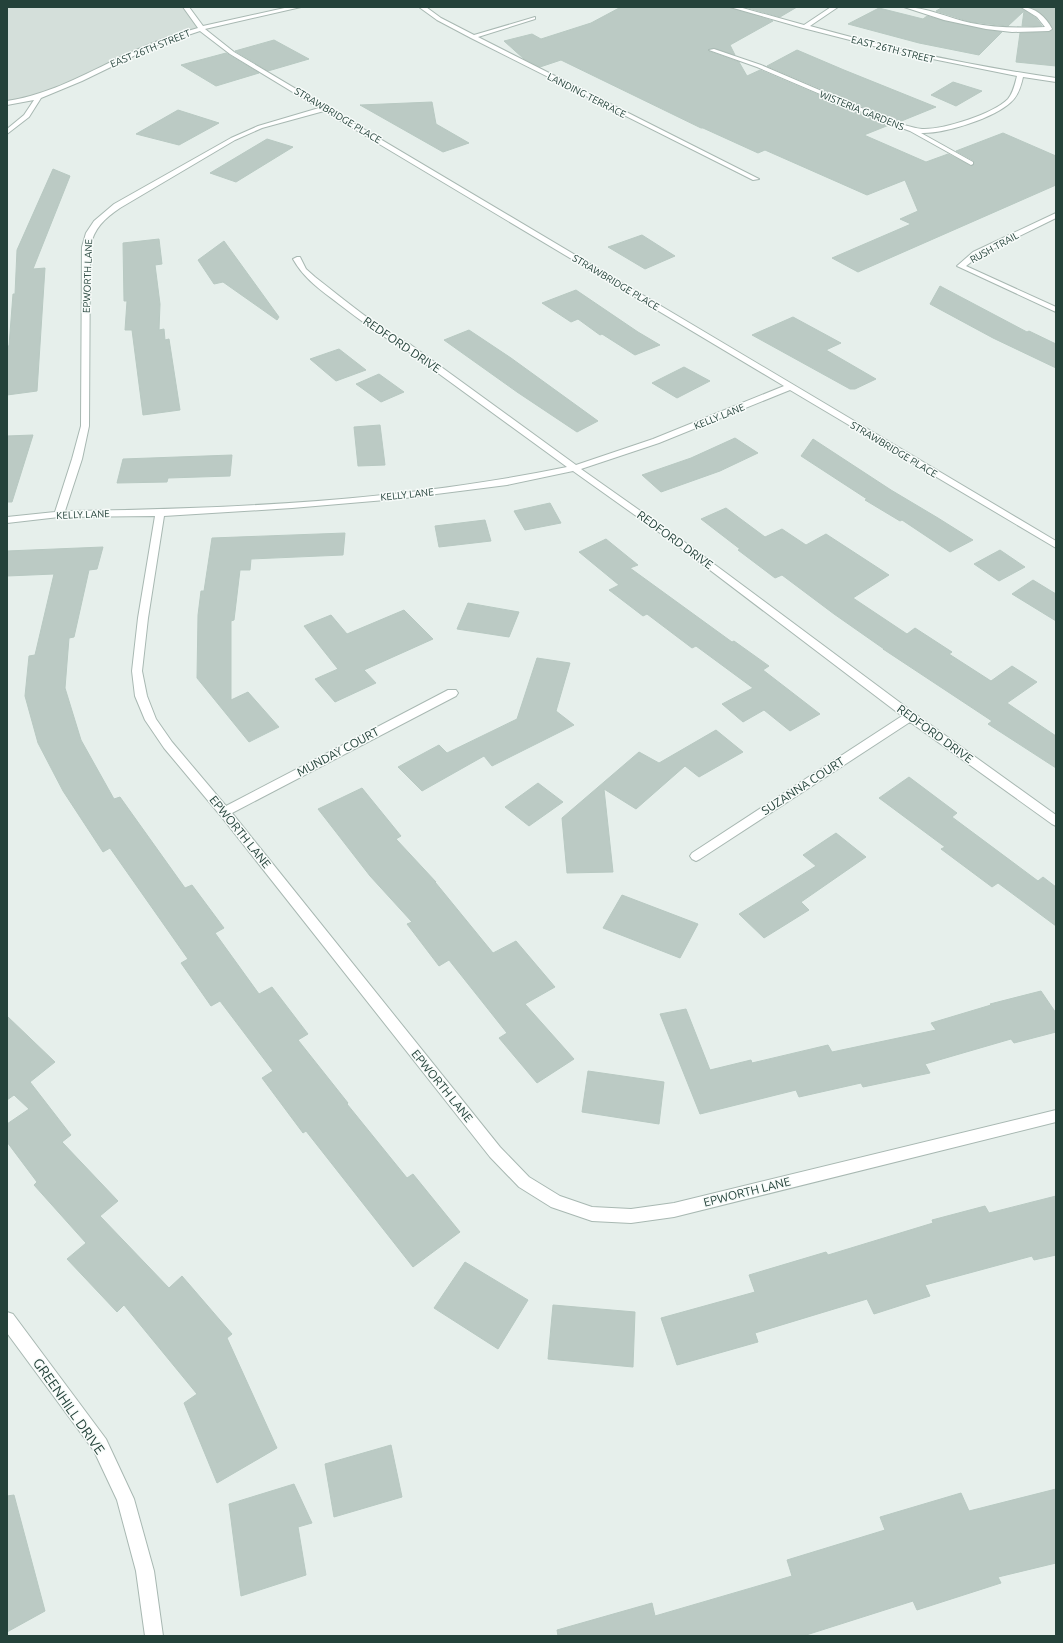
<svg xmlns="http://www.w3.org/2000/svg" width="1063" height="1643" viewBox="0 0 1063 1643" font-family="Ubuntu,sans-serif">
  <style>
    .built { fill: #d4dfda }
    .building { fill: #bbcac4; stroke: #b8c9c2 }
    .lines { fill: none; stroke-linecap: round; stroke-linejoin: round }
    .minor-casing { stroke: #a8b8b2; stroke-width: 2 }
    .minor { fill: #fff; fill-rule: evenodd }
    .labels { text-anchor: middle; stroke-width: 3; stroke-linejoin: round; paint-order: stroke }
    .far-street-label { font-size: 10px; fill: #24423a; stroke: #f7fbf9 }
    .street-label { font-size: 12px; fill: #24423a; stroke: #f7fbf9 }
    .near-street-label { font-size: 14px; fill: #24423a; stroke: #f7fbf9 }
  </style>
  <rect width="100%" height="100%" fill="#e6efeb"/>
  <path class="built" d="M7,7H186L201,28L151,45L50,94L7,103Z"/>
  <g class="building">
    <path d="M621,7H729L773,21L730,45L735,55L714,48L709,49L708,51L739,62L747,76L760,70L889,125L864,135L926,162L948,154L972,166L974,164V161L956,151L1003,133L1056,156V185L858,272L832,258L911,224L900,219L918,211L905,180L867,195L765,150L758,153L703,128H701L561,60L540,67L524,59L504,41L532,34L541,39L591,23Z"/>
    <path d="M745,7H797L780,17Z"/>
    <path d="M943,7H1020L1036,18L1042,26H1022L1024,11L1008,26L971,22L936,11Z"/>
    <path d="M1030,7H1056V66L1016,62L1020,33L1049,32L1053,29L1044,16Z"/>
    <path d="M879,8L923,19L927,16L944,21L1002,32L979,55L919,43L848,24Z"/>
    <path d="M274,40L309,59L268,71L235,51Z"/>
    <path d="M797,50L844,70L936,107L899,122L767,66Z"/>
    <path d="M226,53L259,73L216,86L181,65Z"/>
    <path d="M953,82L982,91L956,106L931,95Z"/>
    <path d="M432,102L436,124L469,143L443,152L360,105Z"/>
    <path d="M178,110L219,123L179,145L136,134Z"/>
    <path d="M267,139L293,147L236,182L210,173Z"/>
    <path d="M53,169L70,176L33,269L45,268L37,391L7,395V346H9L13,294H15L17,250Z"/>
    <path d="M642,235L675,256L645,269L608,247Z"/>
    <path d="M159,239L162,264L155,265L160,304L159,330L164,329L165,340L169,339L180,410L143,415L132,330H125L127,301H124L123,243Z"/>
    <path d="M224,241L279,317L277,320L223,282L214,284L198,260Z"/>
    <path d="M940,286L1027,332L1029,331L1056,344V368L993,338L930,304Z"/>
    <path d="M576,290L638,332L660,345L635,355L602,334L600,335L578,319L571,322L542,303Z"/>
    <path d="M793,317L841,343L826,350L876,379L855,389H850L752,335Z"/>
    <path d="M469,330L511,358L598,421L577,432L517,392L444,340Z"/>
    <path d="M339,349L366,370L336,381L310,359Z"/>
    <path d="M684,367L710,381L677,398L652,383Z"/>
    <path d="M379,374L404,392L381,402L356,384Z"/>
    <path d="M380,425L385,465L358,466L354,427Z"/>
    <path d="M33,435L12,502H7V436Z"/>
    <path d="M735,438L758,453L720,471L661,492L642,475L691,458Z"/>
    <path d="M813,439L891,490L938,518L973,540L950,552L902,520L900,521L865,500L867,499L801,456Z"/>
    <path d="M232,455L230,476L168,478L167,482L117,483L123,459Z"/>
    <path d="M550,503L561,523L525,530L514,511Z"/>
    <path d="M726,508L765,537L782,529L806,545L826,534L889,575L853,598L907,634L915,628L952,652L949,654L991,681L1012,666L1037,682L1007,703L1056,736V768L988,724L992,721L883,649H884L834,614L782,575L775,578L738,550L740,549L701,519Z"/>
    <path d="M485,520L491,541L439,547L435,526Z"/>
    <path d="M345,533L343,555L251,559L250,570H240L234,620L231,621V700L248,692L279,727L249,742L197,678L198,615L201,591H204L212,538Z"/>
    <path d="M606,539L638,565L630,568L732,642L734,641L769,666L763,670L820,714L790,731L764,710L743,722L722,704L753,688L696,646L692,648L647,614L643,616L609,590L619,585L579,552Z"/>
    <path d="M103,547L97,569L89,570L74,637L69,638L65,688L81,740L114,799L120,797L185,888L192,885L224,928L215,933L259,994L272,987L308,1034L298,1040L348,1103L347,1104L407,1178L413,1174L460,1232L413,1267L306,1131L303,1133L262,1078L273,1071L220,1001L211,1006L181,963L188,959L110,848L103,852L63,791L38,743L25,696L29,656L35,655L54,574L7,576V551Z"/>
    <path d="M1000,550L1025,567L999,581L974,564Z"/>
    <path d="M1033,580L1056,594V621L1012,594Z"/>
    <path d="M468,603L519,612L509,637L457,629Z"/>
    <path d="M404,610L433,639L364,670L376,683L335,702L315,679L338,669L304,626L331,615L347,634Z"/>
    <path d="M537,658L570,663L556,711L574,725L492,766L484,756L422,791L398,767L439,745L447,753L517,719Z"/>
    <path d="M716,730L743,752L699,777L685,766L636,809L604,789L613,872L567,873L562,818L639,752L659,763Z"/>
    <path d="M909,777L957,813L952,817L1038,881L1043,877L1056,887V926L998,883L992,887L941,849L945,847L879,798Z"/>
    <path d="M538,783L563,802L529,826L505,807Z"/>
    <path d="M362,788L401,836L396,839L436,882H435L493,953L516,941L555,987L525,1004L574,1059L537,1083L499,1038L507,1033L449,960L439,966L407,924L412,922L370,876L318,809Z"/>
    <path d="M836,833L866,857L801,902L809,910L764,938L739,914L816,866L803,855Z"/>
    <path d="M622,895L698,924L680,958L603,928Z"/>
    <path d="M1041,991L1056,1013V1032L1014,1043L1011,1039L925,1064L930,1073L863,1087L861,1083L799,1097L796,1090L700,1114L660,1014L686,1009L710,1070L751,1060L752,1063L828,1045L832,1052L936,1030L931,1023L991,1005L990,1004Z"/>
    <path d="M7,1016L55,1062L30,1082L71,1135L62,1142L118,1201L100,1216L169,1288L182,1276L232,1334L227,1338L277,1448L217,1483L184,1403L197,1394L124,1305L117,1312L67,1259L86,1243L34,1185L37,1182L7,1142V1124L29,1109L14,1095L7,1100Z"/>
    <path d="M588,1071L664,1082L659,1124L582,1112Z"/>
    <path d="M1056,1196V1255L1034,1260L1032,1256L925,1285L930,1296L874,1314L867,1299L755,1333L758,1342L677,1365L661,1318L755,1292L749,1275L826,1252L828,1255L933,1223L932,1220L985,1206L989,1213Z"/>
    <path d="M465,1262L528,1300L498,1349L434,1308Z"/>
    <path d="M553,1305L635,1312L633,1367L548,1359Z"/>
    <path d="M391,1445L402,1497L334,1517L325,1464Z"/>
    <path d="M294,1484L312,1523L298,1527L306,1575L241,1596L229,1504Z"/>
    <path d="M1056,1489V1563L998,1577L1001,1583L917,1610L913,1601L803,1636H558L557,1630L652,1603L655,1616L792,1576L787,1560L885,1530L880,1517L961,1493L969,1511Z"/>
    <path d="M14,1495L45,1611L7,1632V1496Z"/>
  </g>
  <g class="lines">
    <g class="minor-casing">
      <g id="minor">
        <path d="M183,7H189L203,26L289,7H301L205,29L234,52L1056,541V548L790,390L659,443L581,469L683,541L914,713L1056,815V826L1052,824L910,722L700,859L696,861L692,859L690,856L692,853L902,716L677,545L573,471L507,485L397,499L292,508L164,516L148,618L142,671L147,696L156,719L172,742L226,806L448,690H456L458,693L456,696L232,813L500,1147L529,1177L560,1196L592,1207L631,1209L674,1203L1056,1110V1122L674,1217L631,1223L592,1221L551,1207L519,1187L490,1157L220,815L164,748L145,720L135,696L132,671L138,618L155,516L59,517L7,523V517L55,512L72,459L81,426L82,247L86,233L94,221L114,204L231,138L258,126L319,108L230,54L200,31L152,47L82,81L41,98L29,117L7,134V129L24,115L34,100L7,105V101C53,94 90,71 132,52C153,42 175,34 198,28ZM324,111L784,386L653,439L576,465L411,345C376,327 346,301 315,277L306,269L300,257H297L293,259C304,279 321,290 339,304C360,320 381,336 405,349L567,467C402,501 232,509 65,511L82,459L89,426L90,247C94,228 104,219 120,208L235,140L262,128Z"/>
        <path d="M419,7H426L441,18L474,35L535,17V19L478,37L759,179L753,180L471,38L437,20Z"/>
        <path d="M730,7H739L804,25L831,7H838L810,26C891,49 973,66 1056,78V82L1023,77C1021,86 1018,96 1011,102C994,118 945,134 921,133L973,162V164L971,165L910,131L888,123L757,67L709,50L714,49L761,65L892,121C902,124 912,128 922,129C943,130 993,114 1008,99C1013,93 1015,84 1017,76L893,51L803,28Z"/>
        <path d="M904,7C926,7 949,18 971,23C996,28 1020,28 1045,27L1037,17L1021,7C1035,7 1046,17 1052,29L1049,31L1012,32L986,29L944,20Z"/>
        <path d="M1056,213V218L979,256L966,266L1056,307V312L957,266L973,252Z"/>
        <path d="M7,1312L13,1314L106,1439L134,1499L154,1571L163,1636H145L136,1571L117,1500L94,1451L7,1333Z"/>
      </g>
    </g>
    <use href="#minor" class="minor"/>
  </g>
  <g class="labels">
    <g class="far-street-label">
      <text transform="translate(150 48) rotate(-22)" y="4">EAST 26TH STREET</text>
      <text transform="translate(893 49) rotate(14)" y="4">EAST 26TH STREET</text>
      <text transform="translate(587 95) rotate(27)" y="4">LANDING TERRACE</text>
      <text transform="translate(862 110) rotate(22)" y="4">WISTERIA GARDENS</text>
      <text transform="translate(338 115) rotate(31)" y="4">STRAWBRIDGE PLACE</text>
      <text transform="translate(994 247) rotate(-29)" y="4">RUSH TRAIL</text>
      <text transform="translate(87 276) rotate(-88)" y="4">EPWORTH LANE</text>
      <text transform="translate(616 282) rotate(31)" y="4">STRAWBRIDGE PLACE</text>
      <text transform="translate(719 416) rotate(-22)" y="4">KELLY LANE</text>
      <text transform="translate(894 449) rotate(31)" y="4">STRAWBRIDGE PLACE</text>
      <text transform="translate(407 494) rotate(-6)" y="4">KELLY LANE</text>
      <text transform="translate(83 514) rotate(-2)" y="4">KELLY LANE</text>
    </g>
    <g class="street-label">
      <text transform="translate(402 345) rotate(34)" y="4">REDFORD DRIVE</text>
      <text transform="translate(675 540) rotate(36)" y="4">REDFORD DRIVE</text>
      <text transform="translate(935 734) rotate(36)" y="4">REDFORD DRIVE</text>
      <text transform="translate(338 752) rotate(-28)" y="4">MUNDAY COURT</text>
      <text transform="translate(803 786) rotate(-33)" y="4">SUZANNA COURT</text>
      <text transform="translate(240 832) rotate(51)" y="4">EPWORTH LANE</text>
      <text transform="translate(442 1086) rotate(51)" y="4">EPWORTH LANE</text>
      <text transform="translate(747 1192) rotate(-14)" y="4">EPWORTH LANE</text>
    </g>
    <g class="near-street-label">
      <text transform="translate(69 1406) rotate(55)" y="5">GREENHILL DRIVE</text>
    </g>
  </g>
  <rect width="1063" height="1643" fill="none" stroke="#24423a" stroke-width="16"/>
</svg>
